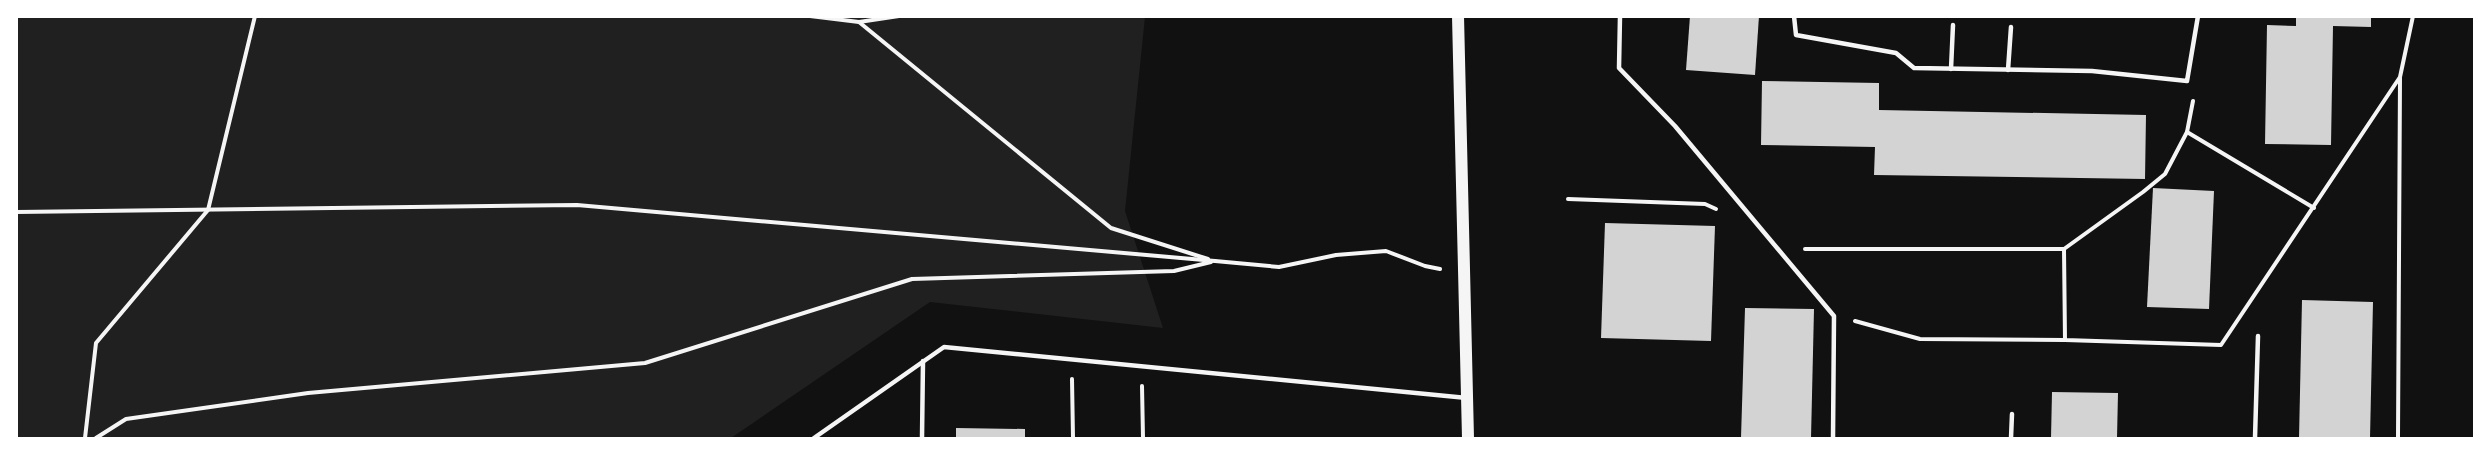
<svg xmlns="http://www.w3.org/2000/svg" width="2491" height="455" viewBox="0 0 2491 455" font-family="Manrope,sans-serif">
  <style>
    .green { fill: #202020 }
    .building { fill: #d3d3d3 }
    .lines { fill: none; stroke-linecap: round; stroke-linejoin: round }
    .path { stroke: #f5f5f5; stroke-width: 4 }
    .service { stroke: #f5f5f5; stroke-width: 4.5 }
    .secondary { stroke: #f5f5f5; stroke-width: 12 }
  </style>
  <rect width="100%" height="100%" fill="#111"/>
  <path class="green" d="M16,17H1145L1125,211L1163,328L930,302L731,438H17Z"/>
  <g class="building">
    <path d="M1690,16H1759L1755,75L1686,70Z"/>
    <path d="M2296,16H2371V27L2333,26L2331,145L2265,144L2267,25L2296,26Z"/>
    <path d="M1762,81L1879,83V110L2146,115L2145,179L1874,175L1875,147L1761,145Z"/>
    <path d="M2153,188L2214,191L2209,309L2147,307Z"/>
    <path d="M1605,223L1715,226L1711,341L1601,338Z"/>
    <path d="M2302,300L2373,302L2370,438H2299Z"/>
    <path d="M1745,308L1814,309L1811,438H1741Z"/>
    <path d="M2052,392L2118,393L2117,438H2051Z"/>
    <path d="M956,428L1025,429V438H956Z"/>
  </g>
  <g class="lines">
    <g class="path">
      <path d="M810,16L859,22L899,16"/>
      <path d="M859,22L1111,228L1208,259"/>
      <path d="M2187,132L2314,208"/>
      <path d="M1568,199L1705,204L1716,209"/>
      <path d="M16,212L577,205L1215,261"/>
      <path d="M1805,249H2064L2143,192L2165,174L2187,132L2193,101"/>
      <path d="M2064,249L2065,340L2221,345L2400,77L2413,16"/>
      <path d="M1215,261L1279,267L1336,255L1386,251L1425,266L1440,269"/>
      <path d="M1855,321L1920,339L2065,340"/>
      <path d="M1072,379L1073,438"/>
      <path d="M1142,386L1143,438"/>
      <path d="M85,438L96,343L208,210L255,16"/>
      <path d="M96,438L126,419L308,393L645,363L912,279L1174,271L1211,262"/>
      <path d="M2398,438L2400,78"/>
    </g>
    <g class="service">
      <path d="M1620,16L1619,68L1675,126L1834,316L1833,438"/>
      <path d="M1794,16L1796,35L1896,53L1914,68L2092,71L2187,81L2198,16"/>
      <path d="M1951,69L1953,25"/>
      <path d="M2008,70L2011,27"/>
      <path d="M814,438L944,347L1467,398"/>
      <path d="M922,438L923,361"/>
      <path d="M2011,438L2012,414"/>
      <path d="M2255,438L2258,336"/>
    </g>
    <path class="secondary" d="M1458,16L1468,438"/>
  </g>
  <rect width="2491" height="455" fill="none" stroke="#ffffff" stroke-width="36"/>
</svg>
